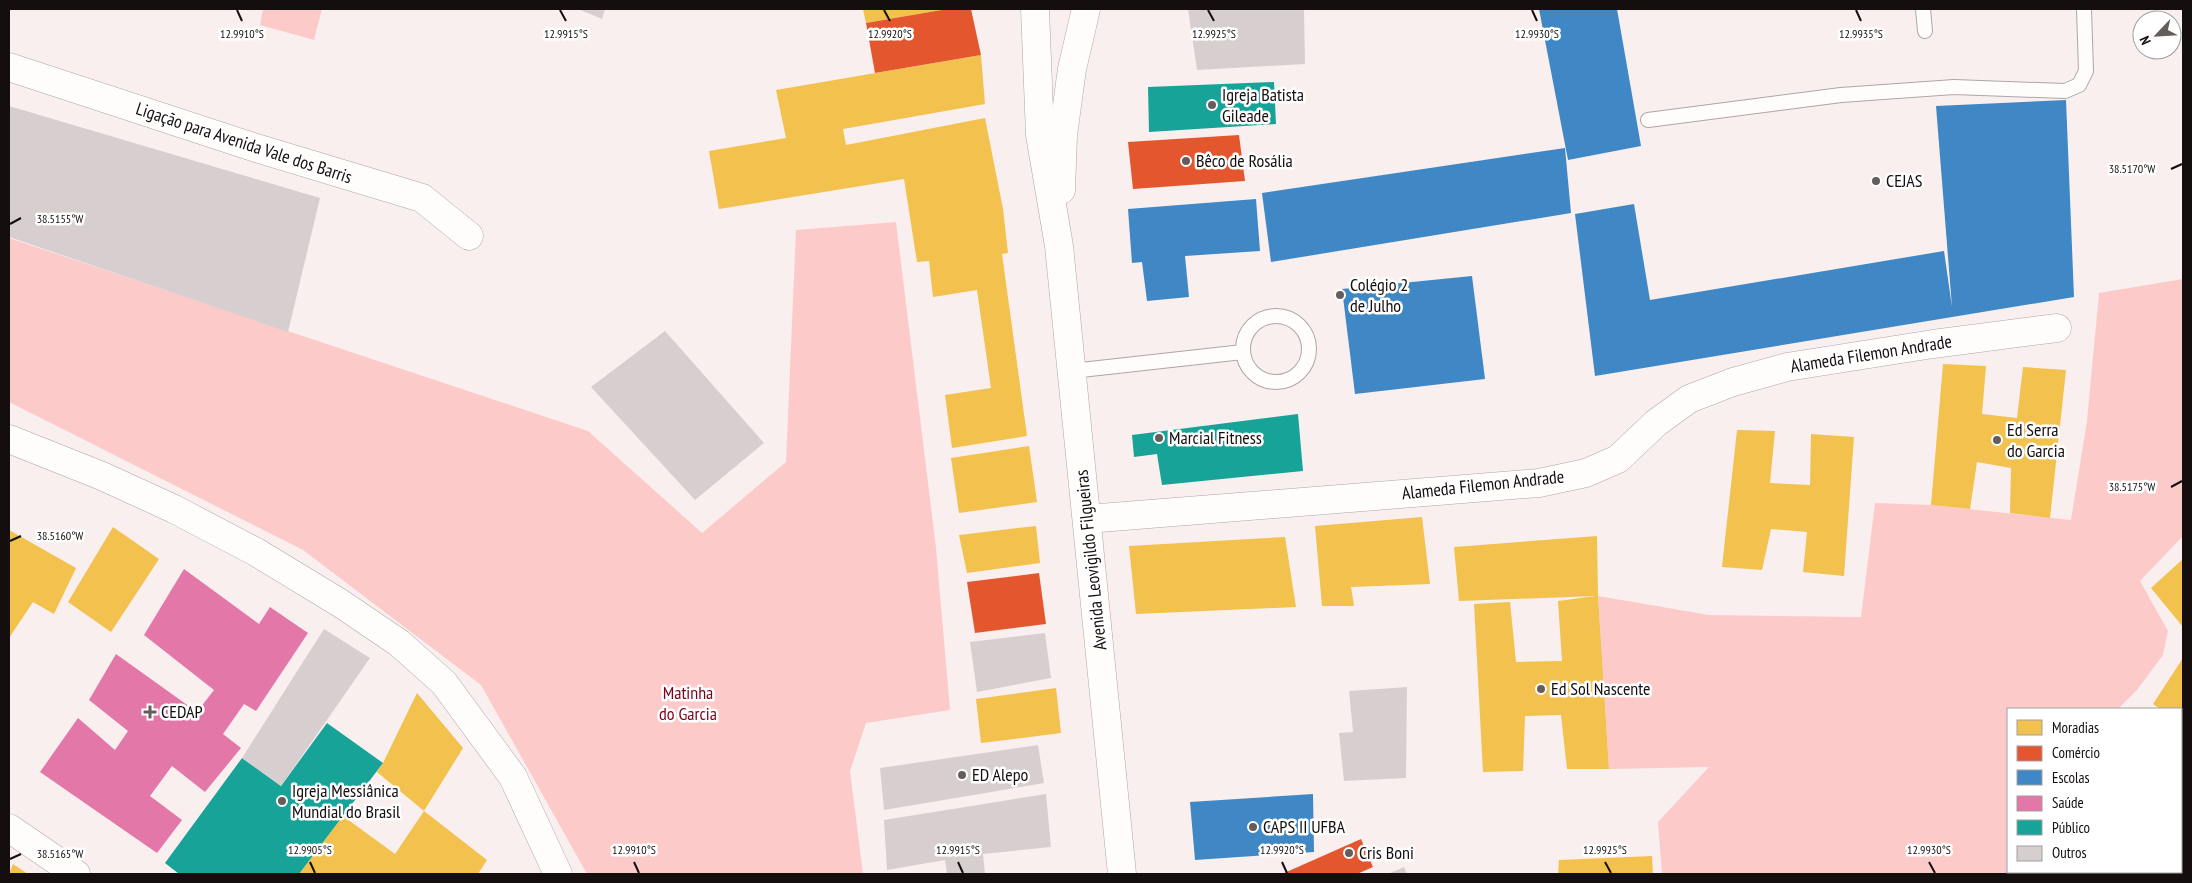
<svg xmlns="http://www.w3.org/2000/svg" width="2192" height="883" viewBox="0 0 2192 883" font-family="'PT Sans Narrow',sans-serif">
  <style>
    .green { fill: #fccbc9 }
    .homes { fill: #f2c14e }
    .shops { fill: #e4572e }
    .schools { fill: #3f88c5 }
    .health { fill: #e377a8 }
    .public { fill: #17a398 }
    .building { fill: #d7cfcf }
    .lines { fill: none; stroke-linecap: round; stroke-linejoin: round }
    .lane-casing { stroke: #aea6a6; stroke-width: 16 }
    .street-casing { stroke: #aea6a6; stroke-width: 29 }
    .secondary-casing { stroke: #aea6a6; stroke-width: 29 }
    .lane { stroke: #fefdfc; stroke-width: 14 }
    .street { stroke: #fefdfc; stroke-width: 28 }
    .secondary { stroke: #fefdfc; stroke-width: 28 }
    .ticks { fill: none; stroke: #140e0e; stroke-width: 2 }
    .poi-dot { fill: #645d5c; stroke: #fff; stroke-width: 2 }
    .labels { text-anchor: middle; stroke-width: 5; stroke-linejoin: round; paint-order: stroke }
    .poi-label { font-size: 18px; fill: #140e0e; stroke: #fff; text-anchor: start }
    .street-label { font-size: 18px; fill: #140e0e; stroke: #fff }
    .park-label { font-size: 18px; fill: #7f0019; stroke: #fff }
    .ticks-label { font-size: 12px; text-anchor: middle; fill: #140e0e; stroke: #fff; stroke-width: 5; stroke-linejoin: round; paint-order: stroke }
  </style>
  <rect width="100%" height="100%" fill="#f9efee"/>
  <g class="green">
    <path d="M263,9H322L314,40L260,25Z"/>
    <path d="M896,222L936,548L950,710L866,723L850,771L863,874H587L481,685L303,550L9,402V238L588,431L702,533L786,462L796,230Z"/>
    <path d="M2183,279V536L2140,581L2168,631L2163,655L2137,690L2118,709H2008V872H2016L2015,874H1662L1658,822L1709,767L1609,769L1598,596L1709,615L1861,617L1875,503L1931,505L2071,520L2087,421L2099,293Z"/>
  </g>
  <g class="homes">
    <path d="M863,9H941V10L866,23Z"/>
    <path d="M981,55L985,104L843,129L846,145L985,118L1003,209L1008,253L1002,254L1027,436L952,448L945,395L991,388L977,290L933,297L929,261L917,262L904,179L719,209L709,151L786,138L776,90Z"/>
    <path d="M1943,364L1986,366L1982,414L2017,418L2023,367L2066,370L2050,518L2010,513L2011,468L1977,462L1970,509L1931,505Z"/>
    <path d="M1737,430L1775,431L1770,483L1810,485L1811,434L1854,437L1844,576L1803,572L1807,532L1771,529L1762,570L1722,567Z"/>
    <path d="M1029,446L1037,502L959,513L951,458Z"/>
    <path d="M1422,517L1430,584L1351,587L1354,606H1322L1315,526Z"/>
    <path d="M1036,526L1040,563L967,573L959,535Z"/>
    <path d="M113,527L159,559L111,632L68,602Z"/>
    <path d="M9,530L76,568L54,614L33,602L9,638Z"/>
    <path d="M1597,536L1598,596L1609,769H1567L1561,715L1525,716L1523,771L1483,772L1474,604L1510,602L1516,662L1562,661L1558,601L1596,596L1459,601L1454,547Z"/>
    <path d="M1285,537L1296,607L1136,614L1129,546Z"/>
    <path d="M2183,559V627L2151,588Z"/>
    <path d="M2183,658V732L2181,728V709H2160L2153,704Z"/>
    <path d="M1056,688L1061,733L981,743L976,699Z"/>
    <path d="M417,693L463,748L424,811L487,860L478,874H299L343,816L395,854L424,811L377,772L383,763Z"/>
    <path d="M2183,762V793L2181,794V764Z"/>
    <path d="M1652,856L1653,874H1558L1559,860Z"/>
    <path d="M2181,859L2183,860V874H2164V872H2181Z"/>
    <path d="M13,864L28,874H9Z"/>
    <path d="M2024,872H2074L2073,874H2023Z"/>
  </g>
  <g class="shops">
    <path d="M947,9H971L981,55L875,73L866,23Z"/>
    <path d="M1239,135L1245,181L1133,189L1128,142Z"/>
    <path d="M1039,573L1046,624L975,633L967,582Z"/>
    <path d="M1361,839L1373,867L1357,874H1282Z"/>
  </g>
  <g class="schools">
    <path d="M1539,9H1617L1641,146L1568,160Z"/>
    <path d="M2066,100L2074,297L1595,376L1575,214L1634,204L1650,300L1944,251L1952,307L1936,106Z"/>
    <path d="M1565,148L1571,213L1271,262L1262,193Z"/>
    <path d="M1256,199L1260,251L1185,256L1189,297L1147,301L1142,262L1132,263L1128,209Z"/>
    <path d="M1472,276L1485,379L1355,394L1342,289Z"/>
    <path d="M1313,794L1314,852L1195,860L1190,802Z"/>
  </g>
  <path class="health" d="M184,569L259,624L270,607L308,633L256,711L244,704L223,734L241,748L205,792L172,766L150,796L182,820L157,853L40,772L78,718L115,750L128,731L89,700L116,654L197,712L214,690L144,635Z"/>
  <g class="public">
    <path d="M1274,82L1276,124L1149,132L1148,87Z"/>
    <path d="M1298,414L1303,471L1162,485L1157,454L1134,457L1132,435Z"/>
    <path d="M327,723L383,763L299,874H179L165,863L242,758L281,786Z"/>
  </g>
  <g class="building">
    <path d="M578,9H605L602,19Z"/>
    <path d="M1188,9H1304L1305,64L1197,70Z"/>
    <path d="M9,106L320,198L288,332L9,237Z"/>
    <path d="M665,331L764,443L695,500L591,387Z"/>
    <path d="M324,629L370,658L281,786L242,758Z"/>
    <path d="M1045,633L1051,678L977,692L970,642Z"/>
    <path d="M1407,687L1406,778L1344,781L1339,733L1353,732L1349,691Z"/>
    <path d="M1038,745L1044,783L884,810L880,768Z"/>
    <path d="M1046,794L1051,847L983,854L985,874H947L945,860L887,870L884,820Z"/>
    <path d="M1404,867L1407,874H1388Z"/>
  </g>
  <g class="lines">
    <g class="lane-casing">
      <g id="lane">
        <path d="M1923,9L1925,31"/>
        <path d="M1648,120L1841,95L1954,87L2065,91L2079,85L2086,71L2084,9"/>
        <circle cx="1276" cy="349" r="33"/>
        <path d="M1072,371L1243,352"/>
      </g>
    </g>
    <g class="street-casing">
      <g id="street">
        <path d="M9,67L256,148L422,198L469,236"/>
        <path d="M9,439L102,476L174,509L256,552L340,603L399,643L444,683L513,777L558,874"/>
        <path d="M1087,519L1539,483L1586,473L1618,459L1656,423L1689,399L1733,382L1787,367L1933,344L2057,328"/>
        <path d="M2181,811L2183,809"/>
        <path d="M9,828L76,874"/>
        <path d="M2141,874L2143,872"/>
      </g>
    </g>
    <g class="secondary-casing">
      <g id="secondary">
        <path d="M1035,9L1040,135L1059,246L1122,874"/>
        <path d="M1061,190L1063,135L1072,69L1086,9"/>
      </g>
    </g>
    <use href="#lane" class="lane"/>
    <use href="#street" class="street"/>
    <use href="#secondary" class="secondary"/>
  </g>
  <path class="ticks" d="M237,10L242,21M560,10L566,21M884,10L890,21M1208,10L1214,21M1532,10L1537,21M1856,10L1861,21M2171,169L2182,164M10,224L21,218M2171,487L2182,481M10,541L21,536M10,859L21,854M310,862L315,873M634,862L639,873M958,862L963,873M1282,862L1287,873M1605,862L1611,873M1929,862L1935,873"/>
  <g class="poi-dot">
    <circle cx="1212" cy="105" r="5"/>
    <circle cx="1186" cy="161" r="5"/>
    <circle cx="1876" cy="181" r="5"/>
    <circle cx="1340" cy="295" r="5"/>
    <circle cx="1159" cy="438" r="5"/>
    <circle cx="1997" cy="440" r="5"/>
    <circle cx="1541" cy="689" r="5"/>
    <path d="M147.5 704.5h5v5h5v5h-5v5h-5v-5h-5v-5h5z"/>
    <circle cx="962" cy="775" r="5"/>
    <circle cx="282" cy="801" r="5"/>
    <circle cx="1253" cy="827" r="5"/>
    <circle cx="1349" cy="853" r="5"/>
  </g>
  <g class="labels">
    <g class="poi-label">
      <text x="1222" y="101">Igreja Batista<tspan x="1222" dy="21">Gileade</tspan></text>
      <text x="1196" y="167">Bêco de Rosália</text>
      <text x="1886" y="187">CEJAS</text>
      <text x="1350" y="291">Colégio 2<tspan x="1350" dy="21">de Julho</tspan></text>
      <text x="2007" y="436">Ed Serra<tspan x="2007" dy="21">do Garcia</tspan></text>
      <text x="1169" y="444">Marcial Fitness</text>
      <text x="1551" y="695">Ed Sol Nascente</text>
      <text x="161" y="718">CEDAP</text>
      <text x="972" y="781">ED Alepo</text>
      <text x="292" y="797">Igreja Messiânica<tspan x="292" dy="21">Mundial do Brasil</tspan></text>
      <text x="1263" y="833">CAPS II UFBA</text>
      <text x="1359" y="859">Cris Boni</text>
    </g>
    <g class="street-label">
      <text transform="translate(244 143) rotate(18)" y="6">Ligação para Avenida Vale dos Barris</text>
      <text transform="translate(1871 354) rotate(-9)" y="6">Alameda Filemon Andrade</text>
      <text transform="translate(1483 485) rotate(-6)" y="6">Alameda Filemon Andrade</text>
      <text transform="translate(1091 560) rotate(-96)" y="6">Avenida Leovigildo Filgueiras</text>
    </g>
    <g class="park-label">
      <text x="688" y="699">Matinha<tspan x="688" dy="21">do Garcia</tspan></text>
    </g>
  </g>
  <g class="ticks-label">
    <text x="566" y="38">12.9915°S</text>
    <text x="890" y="38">12.9920°S</text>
    <text x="1214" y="38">12.9925°S</text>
    <text x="1537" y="38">12.9930°S</text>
    <text x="1861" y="38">12.9935°S</text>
    <text x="242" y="38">12.9910°S</text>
    <text x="2132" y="173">38.5170°W</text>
    <text x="60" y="223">38.5155°W</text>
    <text x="2132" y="491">38.5175°W</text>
    <text x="60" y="540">38.5160°W</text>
    <text x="310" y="854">12.9905°S</text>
    <text x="634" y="854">12.9910°S</text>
    <text x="958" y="854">12.9915°S</text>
    <text x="1282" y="854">12.9920°S</text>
    <text x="1605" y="854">12.9925°S</text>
    <text x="1929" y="854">12.9930°S</text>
    <text x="60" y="858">38.5165°W</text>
  </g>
  <rect width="2192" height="883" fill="none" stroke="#140e0e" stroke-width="20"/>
  <rect x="2007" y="708" width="175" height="165" fill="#ffffff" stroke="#a19f9f"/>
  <rect x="2017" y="720" width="25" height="15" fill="#f2c14e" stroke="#a19f9f"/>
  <text x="2052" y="733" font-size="15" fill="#140e0e">Moradias</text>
  <rect x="2017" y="746" width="25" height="15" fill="#e4572e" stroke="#a19f9f"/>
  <text x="2052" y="758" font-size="15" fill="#140e0e">Comércio</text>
  <rect x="2017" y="770" width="25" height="15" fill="#3f88c5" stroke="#a19f9f"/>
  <text x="2052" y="783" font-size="15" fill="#140e0e">Escolas</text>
  <rect x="2017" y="796" width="25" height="15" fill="#e377a8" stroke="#a19f9f"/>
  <text x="2052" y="808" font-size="15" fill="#140e0e">Saúde</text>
  <rect x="2017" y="820" width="25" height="15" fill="#17a398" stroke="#a19f9f"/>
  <text x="2052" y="833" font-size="15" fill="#140e0e">Público</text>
  <rect x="2017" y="846" width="25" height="15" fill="#d7cfcf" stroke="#a19f9f"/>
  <text x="2052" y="858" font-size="15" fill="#140e0e">Outros</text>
  <g transform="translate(2157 35) rotate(245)"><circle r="24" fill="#ffffff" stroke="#a19f9f"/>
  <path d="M0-4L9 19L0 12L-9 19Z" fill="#645d5c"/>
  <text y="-8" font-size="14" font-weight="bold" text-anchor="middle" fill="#140e0e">N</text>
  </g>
</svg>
